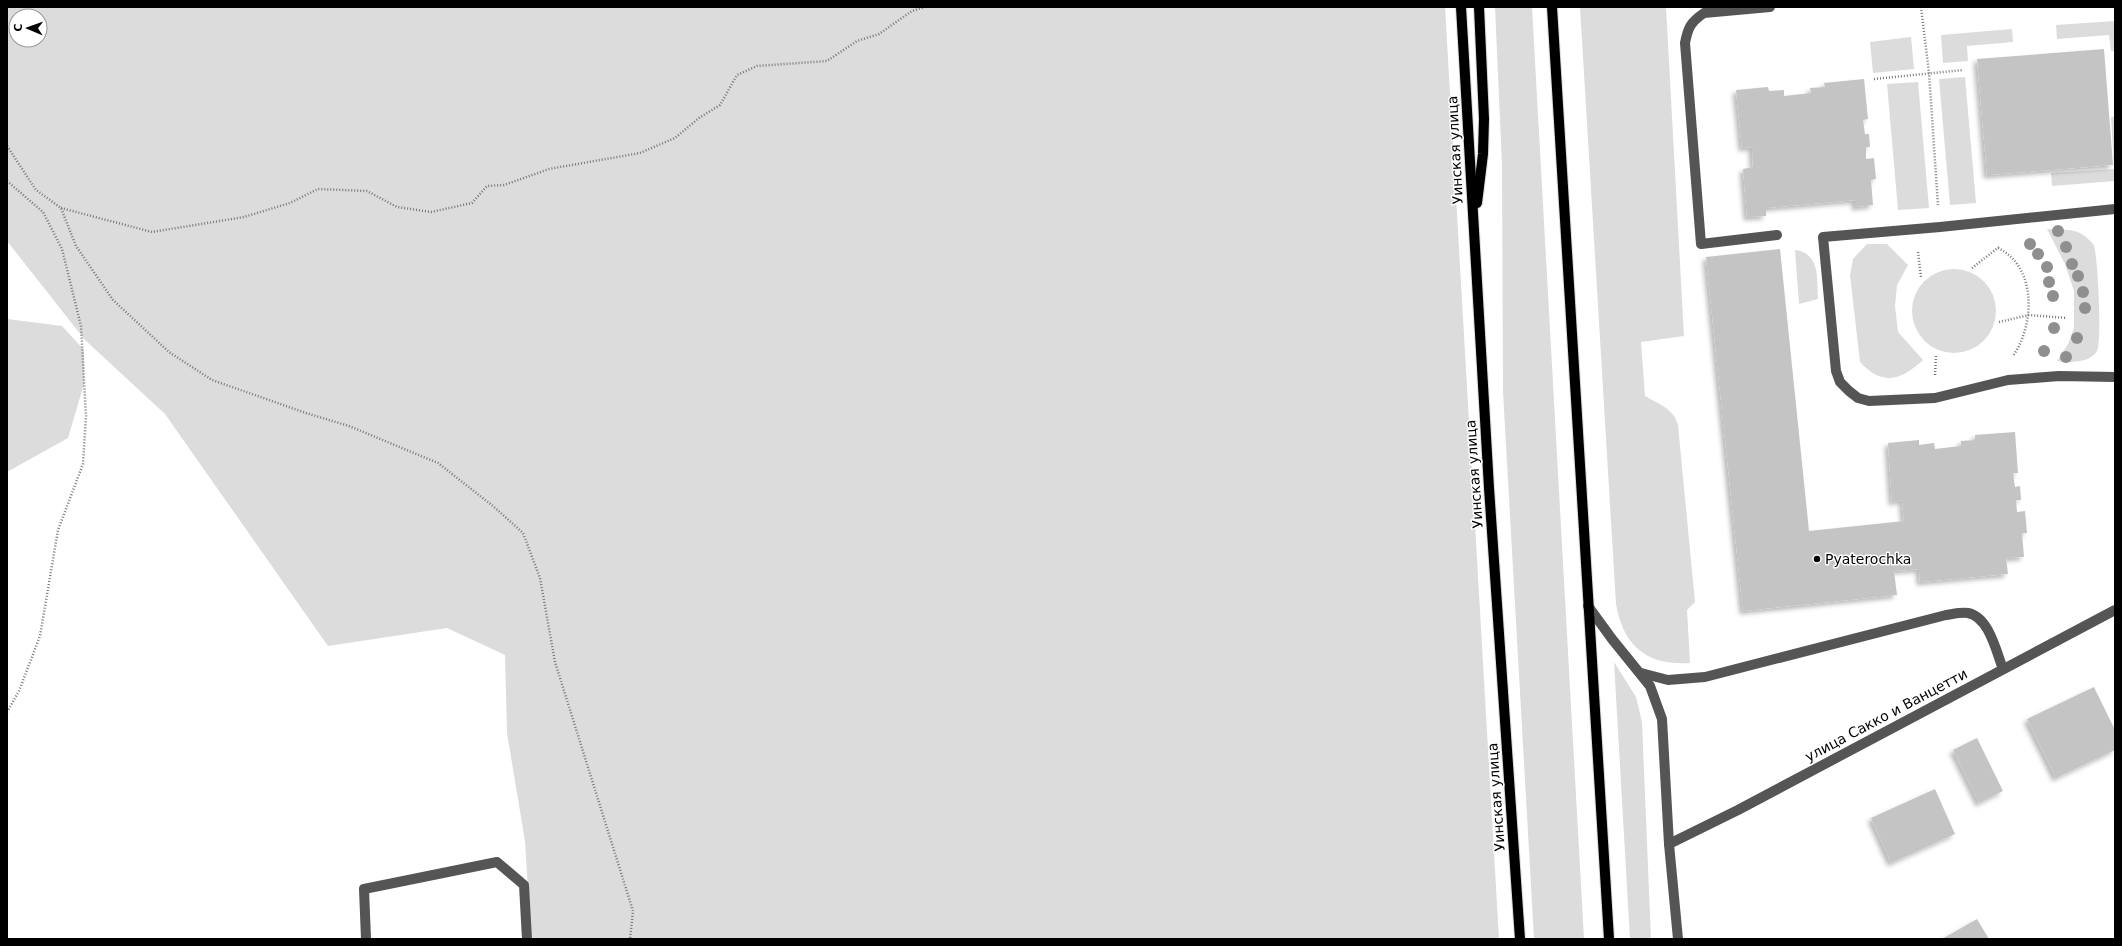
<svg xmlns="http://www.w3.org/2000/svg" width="2122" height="946" viewBox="0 0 2122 946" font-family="'DejaVu Sans',sans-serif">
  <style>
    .green { fill: #dcdcdc; fill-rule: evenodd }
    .building { fill: #c4c4c4; filter: url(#shadow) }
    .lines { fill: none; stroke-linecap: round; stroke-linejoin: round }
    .major-casing { stroke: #dbdbdb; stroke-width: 12 }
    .path { stroke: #777; stroke-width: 2.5; stroke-dasharray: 1 2; stroke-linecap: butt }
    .minor { stroke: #555; stroke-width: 10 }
    .major { stroke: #000; stroke-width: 10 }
    .tree { fill: #8f8f8f }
    .poi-dot { fill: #000; stroke: #fff; stroke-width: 1.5 }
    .labels { text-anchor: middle; stroke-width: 3; stroke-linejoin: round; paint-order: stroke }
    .street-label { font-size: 14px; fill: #000; stroke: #fff }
    .poi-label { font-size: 14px; fill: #000; stroke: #fff; text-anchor: start }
  </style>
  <defs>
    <filter id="shadow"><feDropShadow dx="-3.5" dy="3.5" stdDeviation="2" flood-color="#0004"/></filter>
  </defs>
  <rect width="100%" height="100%" fill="#fff"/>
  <g class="green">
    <path d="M7,7H1445L1499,939H531L525,841L507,733L505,655L447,628L328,646L165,414L85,340L7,241ZM16,16H40V40H16Z"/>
    <path d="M1495,7H1532L1584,939H1534L1503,392L1502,165Z"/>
    <path d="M1580,7H1666L1684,336L1641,342L1645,396C1659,404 1674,409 1678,425L1695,602L1687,610L1690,663C1646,666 1623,645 1616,604Z"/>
    <path d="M2115,21V51H2111L2109,35L2057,39L2056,25Z"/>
    <path d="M2012,29L2013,42L1967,46L1968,61L1943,63L1941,35Z"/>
    <path d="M1911,37L1914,69L1873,73L1870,42Z"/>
    <path d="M1965,77L1976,203L1950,205L1939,79Z"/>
    <path d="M1918,82L1929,208L1898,210L1887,84Z"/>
    <path d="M2111,117H2115V181L2052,186L2051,173L2114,169Z"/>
    <path d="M2047,229C2060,230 2076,228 2086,237C2088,239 2093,243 2094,246C2098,258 2102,341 2097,351C2090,363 2069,363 2057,361L2068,344L2074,328V291L2065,264Z"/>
    <path d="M1867,244H1887L1908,265L1897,285L1895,306L1898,332L1923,360C1901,380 1883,387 1860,362L1850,275L1853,259Z"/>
    <path d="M1795,250C1820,253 1817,278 1818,299L1799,304Z"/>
    <circle cx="1954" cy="311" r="42"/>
    <path d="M7,319L62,326L84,350V384L68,438L7,472Z"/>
    <path d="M1614,662L1636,697L1642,722L1651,939H1630Z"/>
  </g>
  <g class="building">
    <path d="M2104,49L2113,165L1987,175L1977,59Z"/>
    <path d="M1864,79L1868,119L1863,120L1865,134H1869L1870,147H1866V159L1874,158L1876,179L1871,180L1873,205L1855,207V200L1766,208V216L1747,217L1743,169L1753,167L1752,147L1742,148L1736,90L1768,87L1769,91L1784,90V96L1811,93L1810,88L1825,87L1824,83Z"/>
    <path d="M1780,249L1809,531L1904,521L1902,500L1892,502L1888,443L1919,440V445L1934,443L1935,449L1961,446V441L1975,440V435L2015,432L2018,473H2013L2015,487L2020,486L2021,500H2016L2017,512L2025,511L2027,533H2022L2024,557L2006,558L2008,574L1920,582L1919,569L1894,571L1897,595L1743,611L1706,257Z"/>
    <path d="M2094,687L2115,730V750L2056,778L2027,719Z"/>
    <path d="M1977,738L2003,791L1979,803L1953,750Z"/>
    <path d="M1935,789L1955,834L1891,863L1871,818Z"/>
    <path d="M1977,919L1989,939H1942Z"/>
  </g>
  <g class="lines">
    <g class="major-casing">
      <g id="major">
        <path d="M1461,7L1489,488L1520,939"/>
        <path d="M1552,7L1609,939"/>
        <path d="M1477,203L1483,154L1484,119L1479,7"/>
      </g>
    </g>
    <g class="path">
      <path d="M1921,7L1929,73L1938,205"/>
      <path d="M1874,79L1963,70"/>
      <path d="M7,146L36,190L61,208L76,246L113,300L169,352L212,380L306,413L349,426L438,463L493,506L523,533L540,578L555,662L633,911L630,939"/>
      <path d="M7,181L43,212L62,249L81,326L86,416L83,464L58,530L40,636L19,691L7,712"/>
      <path d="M61,208L152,232L244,217L290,203L318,189L367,191L397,207L431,212L472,203L487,186L504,185L549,169L640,153L675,138L699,118L720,105L737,75L757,66L827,61L857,41L879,34L912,11L925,7"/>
      <path d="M1998,248C2037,267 2035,324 2013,356"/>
      <path d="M1918,252L1921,277"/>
      <path d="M1972,268L1999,247"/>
      <path d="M1999,322L2029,315L2067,318"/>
      <path d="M1935,375L1936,356"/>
    </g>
    <g class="minor">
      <path d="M1770,7L1704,13C1691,22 1688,27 1685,43L1701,244L1777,235"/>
      <path d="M2115,209L1940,227L1823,237L1836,371L1840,382L1849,391L1858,398L1869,401L1935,398L2008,380L2059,376L2115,377"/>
      <path d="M1588,606L1612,639L1650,686L1662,719L1669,844L1678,939"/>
      <path d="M1641,673L1668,680L1705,677L1946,615C1953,614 1961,612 1968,613C1989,617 1996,651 2003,669"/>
      <path d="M1669,844L1738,810L2115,610"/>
      <path d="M366,939L364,889L497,862L524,885L527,939"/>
    </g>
    <use href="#major" class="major"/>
  </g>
  <g class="tree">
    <circle cx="2058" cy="231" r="6"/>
    <circle cx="2030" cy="244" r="6"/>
    <circle cx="2066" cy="247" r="6"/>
    <circle cx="2038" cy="254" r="6"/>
    <circle cx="2072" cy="264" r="6"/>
    <circle cx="2047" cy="267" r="6"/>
    <circle cx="2078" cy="276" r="6"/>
    <circle cx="2049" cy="282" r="6"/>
    <circle cx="2083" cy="292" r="6"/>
    <circle cx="2053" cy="296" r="6"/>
    <circle cx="2085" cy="308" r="6"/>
    <circle cx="2054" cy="328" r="6"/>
    <circle cx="2077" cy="338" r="6"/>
    <circle cx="2044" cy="351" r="6"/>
    <circle cx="2066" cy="357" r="6"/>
  </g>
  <circle class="poi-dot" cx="1817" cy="559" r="4"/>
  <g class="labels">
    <g class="street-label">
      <text transform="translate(1455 150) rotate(-93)" y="5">Уинская улица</text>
      <text transform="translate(1474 474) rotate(-94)" y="5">Уинская улица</text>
      <text transform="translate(1886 715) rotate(-28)" y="5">улица Сакко и Ванцетти</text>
      <text transform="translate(1496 797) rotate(-94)" y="5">Уинская улица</text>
    </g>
    <g class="poi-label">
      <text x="1825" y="564">Pyaterochka</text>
    </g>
  </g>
  <rect width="2122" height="946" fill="none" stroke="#000000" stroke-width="16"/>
  <g transform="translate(28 28) rotate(272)"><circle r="19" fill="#ffffff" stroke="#999999"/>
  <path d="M0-3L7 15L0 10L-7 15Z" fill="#000000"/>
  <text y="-6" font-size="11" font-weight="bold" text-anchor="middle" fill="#000000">С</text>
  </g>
</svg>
